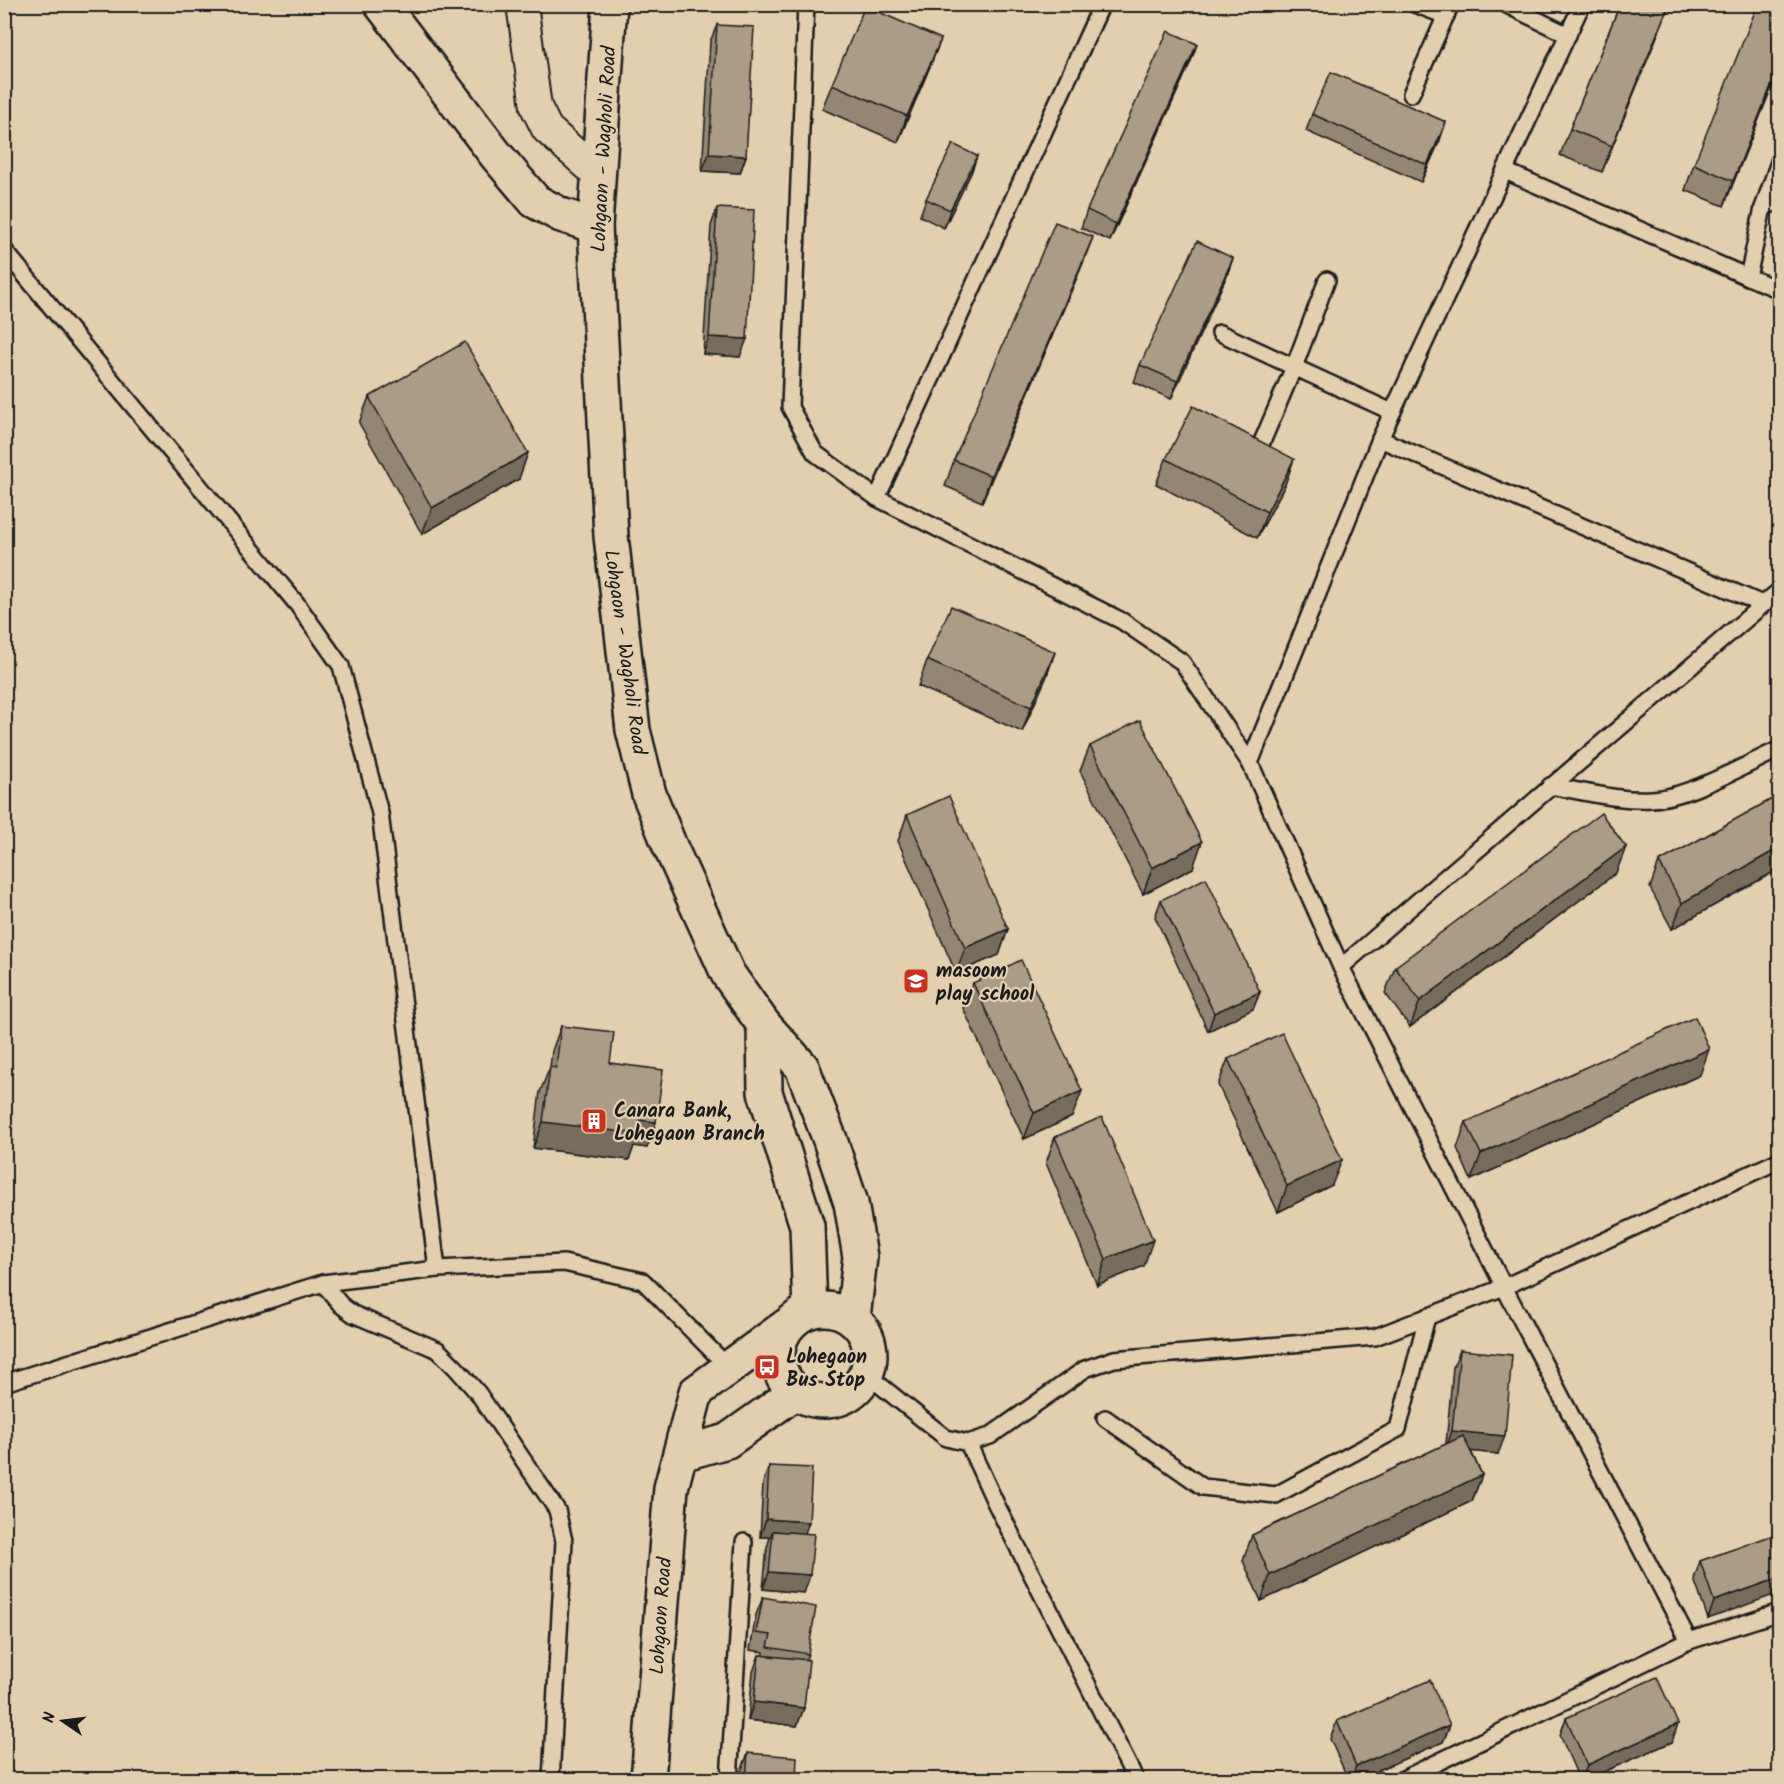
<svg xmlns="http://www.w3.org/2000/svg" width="1784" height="1784" viewBox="0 0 1784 1784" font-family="Kalam,sans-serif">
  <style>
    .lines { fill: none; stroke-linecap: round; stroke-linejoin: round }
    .lane-casing { stroke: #1c1c1c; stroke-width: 20 }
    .street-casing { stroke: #1c1c1c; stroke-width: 34 }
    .secondary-casing { stroke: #1c1c1c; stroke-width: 38 }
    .primary-casing { stroke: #1c1c1c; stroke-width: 38 }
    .lane { stroke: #e3cead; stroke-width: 15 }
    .street { stroke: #e3cead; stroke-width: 30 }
    .secondary { stroke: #e3cead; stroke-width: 33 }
    .primary { stroke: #e3cead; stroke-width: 33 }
    .wall { fill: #948672; stroke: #1c1c1c; stroke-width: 1.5 }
    .shaded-wall { fill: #786d5d; stroke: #1c1c1c; stroke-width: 1.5 }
    .building { fill: #ac9c85; stroke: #1c1c1c; stroke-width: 1.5 }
    .labels { text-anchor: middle; stroke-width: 4.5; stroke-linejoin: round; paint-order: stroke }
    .street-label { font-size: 20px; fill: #1c1c1c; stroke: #e3cead }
    .poi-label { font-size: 20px; font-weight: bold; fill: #1c1c1c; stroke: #e3cead; text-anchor: start }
  </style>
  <rect width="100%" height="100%" fill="#e3cead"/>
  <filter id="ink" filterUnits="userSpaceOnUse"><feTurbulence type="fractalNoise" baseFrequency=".0167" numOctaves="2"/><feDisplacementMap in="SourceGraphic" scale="12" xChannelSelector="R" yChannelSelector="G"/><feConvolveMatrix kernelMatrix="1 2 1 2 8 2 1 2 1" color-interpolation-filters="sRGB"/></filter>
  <g filter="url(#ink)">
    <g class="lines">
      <g class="lane-casing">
        <g id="lane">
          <path d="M806,4L790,407L815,453L877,498L1122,621L1182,662L1250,763L1341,967L1504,1287L1689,1641"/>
          <path d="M1414,4L1446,16"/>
          <path d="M1505,4L1568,35"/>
          <path d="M1411,94L1451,4"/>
          <path d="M1780,159L1763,208L1748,277L1780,290"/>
          <path d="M1505,171L1748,277"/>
          <path d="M1763,208L1780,200"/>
          <path d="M4,250L297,604L341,666L380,813L437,1269"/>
          <path d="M1220,333L1392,412"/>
          <path d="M1380,439L1762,604"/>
          <path d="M1256,456L1294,367L1327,280"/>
          <path d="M877,498L1102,4"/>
          <path d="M1250,763L1380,439L1582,4"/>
          <path d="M1550,786C1583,791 1618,801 1651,799C1687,798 1745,765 1780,749"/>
          <path d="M1341,967L1780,590"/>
          <path d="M323,1283L341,1305L353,1314L438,1350L456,1368L478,1393L557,1510L564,1541L551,1780"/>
          <path d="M866,1374L946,1438L968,1443L990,1436L1085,1369L1114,1359L1375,1337L1504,1287L1780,1160"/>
          <path d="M4,1383L323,1283L437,1269L564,1263L643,1281L729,1368"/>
          <path d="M1105,1418L1203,1487L1276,1495L1398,1429L1427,1317"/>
          <path d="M968,1443L996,1504L1136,1780"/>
          <path d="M729,1780L744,1542"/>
          <path d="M1401,1780L1689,1641L1780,1612"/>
        </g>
      </g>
      <g class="street-casing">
        <path id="street" d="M522,4L536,107L547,129L599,175"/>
      </g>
      <g class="secondary-casing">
        <path id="secondary" d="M381,4L496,155L535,201L561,215L595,226"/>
      </g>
      <g class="primary-casing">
        <g id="primary">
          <path d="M610,4L595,226L611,536L633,730L649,794L669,844L728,974L764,1025L802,1067L830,1140L851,1203L860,1257L853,1318"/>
          <path d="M764,1025L765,1092L807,1226L810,1311"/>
          <circle cx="824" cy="1355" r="46"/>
          <path d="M681,1454L727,1441L796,1392"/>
          <path d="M648,1780L671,1488L696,1392L789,1324"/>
        </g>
      </g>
      <use href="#lane" class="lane"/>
      <use href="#street" class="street"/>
      <use href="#secondary" class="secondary"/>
      <use href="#primary" class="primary"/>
    </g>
    <g class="wall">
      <path d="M1620,4H1670L1602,172L1560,155L1570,129Z"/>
      <path d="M717,25L746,156L740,173L702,171L710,42Z"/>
      <path d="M941,39L931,64L898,142L822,109L832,84Z"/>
      <path d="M1197,44L1191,61L1110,241L1081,228L1087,210Z"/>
      <path d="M1779,69L1724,206L1685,190L1694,164Z"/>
      <path d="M1312,114L1440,140L1421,182L1306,131Z"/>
      <path d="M977,156L971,173L944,228L920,216L926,199Z"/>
      <path d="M717,208L740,357L703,354L711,226Z"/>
      <path d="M1233,258L1227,275L1171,399L1134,382L1140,365Z"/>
      <path d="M1083,263L982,502L945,486L954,460Z"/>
      <path d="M369,397L519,479L422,534L359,423Z"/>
      <path d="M1166,459L1285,485L1257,538L1156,484Z"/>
      <path d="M1055,652L1046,678L1022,732L918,686L927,660Z"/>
      <path d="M1090,746L1193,868L1143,894L1080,771Z"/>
      <path d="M1779,795V869L1672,929L1650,888L1659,862Z"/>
      <path d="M907,815L1008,929L999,955L956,973L898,841Z"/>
      <path d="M1616,873L1410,1027L1385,993L1395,967Z"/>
      <path d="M1161,900L1260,992L1253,1009L1208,1031L1155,917Z"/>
      <path d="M973,983L1072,1117L1024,1139L963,1008Z"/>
      <path d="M561,1026L610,1063L656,1122L647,1148L634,1146L629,1160L533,1148L540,1092L550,1067L552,1051Z"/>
      <path d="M1228,1059L1332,1185L1278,1212L1218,1085Z"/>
      <path d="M1700,1075L1471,1180L1457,1148L1466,1122Z"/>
      <path d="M1055,1137L1144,1266L1097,1285L1046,1163Z"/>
      <path d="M1460,1350L1498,1454L1471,1451L1482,1475L1472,1501L1261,1601L1243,1561L1252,1535L1446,1444L1453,1367Z"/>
      <path d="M769,1466L805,1534L810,1575L804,1593L763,1589L767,1548L770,1537H760L763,1483Z"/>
      <path d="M1779,1533L1708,1619L1694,1579L1700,1561Z"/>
      <path d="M763,1597L808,1654L806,1660L804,1708L797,1726L748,1720L753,1672L759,1655H764V1652L750,1650L756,1615Z"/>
      <path d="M1566,1718L1672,1742L1587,1779H1579L1560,1735Z"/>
      <path d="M1337,1721L1450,1725L1443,1742L1358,1779H1348L1330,1739Z"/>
      <path d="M748,1753L796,1779H741V1771Z"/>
    </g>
    <g class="shaded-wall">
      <path d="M1669,4H1670L1602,172L1612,146Z"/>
      <path d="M941,39L931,64L898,142L907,116Z"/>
      <path d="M1197,44L1191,61L1110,241L1116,224Z"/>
      <path d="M1779,66V69L1724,206L1733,181Z"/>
      <path d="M1446,122L1440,140L1421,182L1427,165Z"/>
      <path d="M709,154L746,156L740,173L702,171Z"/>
      <path d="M977,156L971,173L944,228L950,210Z"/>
      <path d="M1093,237L1083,263L982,502L991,476Z"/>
      <path d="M1233,258L1227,275L1171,399L1177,381Z"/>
      <path d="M709,337L747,339L740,357L703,354Z"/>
      <path d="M528,453L519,479L422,534L432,508Z"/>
      <path d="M1294,459L1285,485L1257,538L1267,512Z"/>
      <path d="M1055,652L1046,678L1022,732L1031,707Z"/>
      <path d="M1202,842L1193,868L1143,894L1152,868Z"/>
      <path d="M1626,847L1616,873L1410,1027L1420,1001Z"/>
      <path d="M1779,848V869L1672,929L1682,903Z"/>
      <path d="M1008,929L999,955L956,973L965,948Z"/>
      <path d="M1260,992L1253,1009L1208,1031L1214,1013Z"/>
      <path d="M1709,1049L1700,1075L1471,1180L1481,1154Z"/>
      <path d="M1082,1091L1072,1117L1024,1139L1034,1113Z"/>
      <path d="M640,1120L656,1122L647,1148L634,1146L629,1160L533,1148L543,1122Z"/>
      <path d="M1342,1160L1332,1185L1278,1212L1287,1186Z"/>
      <path d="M1153,1240L1144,1266L1097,1285L1106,1259Z"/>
      <path d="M1452,1431L1505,1436L1498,1454L1446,1449Z"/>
      <path d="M1482,1475L1472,1501L1261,1601L1270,1575Z"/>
      <path d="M766,1519L809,1522L803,1539L773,1531L770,1537H760Z"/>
      <path d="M769,1572L810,1575L804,1593L763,1589Z"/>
      <path d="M1779,1578V1593L1708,1619L1714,1601Z"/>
      <path d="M754,1702L804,1708L797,1726L748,1720Z"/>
      <path d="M1678,1724L1672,1742L1587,1779H1582L1587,1765Z"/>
      <path d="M1450,1725L1443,1742L1358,1779H1351L1356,1766Z"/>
    </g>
    <g class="building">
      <path d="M1620,4H1669L1612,146L1570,129Z"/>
      <path d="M1758,4H1779V66L1733,181L1694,164Z"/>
      <path d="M865,6L941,39L907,116L832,84Z"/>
      <path d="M717,25L754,27L746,156L709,154Z"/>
      <path d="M1168,31L1197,44L1116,224L1087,210Z"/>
      <path d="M1331,72L1446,122L1427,165L1312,114Z"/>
      <path d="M953,144L977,156L950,210L926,199Z"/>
      <path d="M717,208L754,210L747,339L709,337Z"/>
      <path d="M1055,222L1093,237L991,476L954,460Z"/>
      <path d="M1197,241L1233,258L1177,381L1140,365Z"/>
      <path d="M465,342L528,453L432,508L369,397Z"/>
      <path d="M1193,406L1294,459L1267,512L1166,459Z"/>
      <path d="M951,606L1055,652L1031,707L927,660Z"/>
      <path d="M1140,720L1202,842L1152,868L1090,746Z"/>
      <path d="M1779,795V848L1682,903L1659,862Z"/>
      <path d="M949,796L1008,929L965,948L907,815Z"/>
      <path d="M1601,813L1626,847L1420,1001L1395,967Z"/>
      <path d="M1206,878L1260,992L1214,1013L1161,900Z"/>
      <path d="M1021,960L1082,1091L1034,1113L973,983Z"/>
      <path d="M1695,1017L1709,1049L1481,1154L1466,1122Z"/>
      <path d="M561,1026L614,1032L610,1063L663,1070L656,1122L640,1120L639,1134L543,1122L550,1067L556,1068Z"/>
      <path d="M1282,1033L1342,1160L1287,1186L1228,1059Z"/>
      <path d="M1102,1117L1153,1240L1106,1259L1055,1137Z"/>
      <path d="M1460,1350L1512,1355L1505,1436L1452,1431Z"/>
      <path d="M1463,1436L1482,1475L1270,1575L1252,1535Z"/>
      <path d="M769,1466L812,1468L809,1522L766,1519Z"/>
      <path d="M773,1531L814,1534L810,1575L769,1572Z"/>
      <path d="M1779,1533V1578L1714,1601L1700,1561Z"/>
      <path d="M763,1597L816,1607L808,1654L768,1647L771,1635L756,1633Z"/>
      <path d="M759,1655L809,1660L804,1708L754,1702Z"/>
      <path d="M1657,1677L1678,1724L1587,1765L1566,1718Z"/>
      <path d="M1430,1680L1450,1725L1356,1766L1337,1721Z"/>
      <path d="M748,1753L797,1757L796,1779H746Z"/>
    </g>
  </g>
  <defs>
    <g id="school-square" transform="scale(1.35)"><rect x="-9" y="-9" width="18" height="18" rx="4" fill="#c8321e" stroke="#e3cead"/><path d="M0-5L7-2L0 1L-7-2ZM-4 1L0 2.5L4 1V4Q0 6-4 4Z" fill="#fff"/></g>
    <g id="building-square" transform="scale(1.35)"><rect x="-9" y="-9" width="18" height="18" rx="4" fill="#c8321e" stroke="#e3cead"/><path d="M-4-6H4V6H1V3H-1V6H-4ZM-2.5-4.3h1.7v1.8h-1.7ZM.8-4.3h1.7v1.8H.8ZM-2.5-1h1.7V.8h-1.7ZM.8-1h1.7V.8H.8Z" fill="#fff"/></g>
    <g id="bus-square" transform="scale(1.35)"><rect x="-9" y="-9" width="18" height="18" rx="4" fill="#c8321e" stroke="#e3cead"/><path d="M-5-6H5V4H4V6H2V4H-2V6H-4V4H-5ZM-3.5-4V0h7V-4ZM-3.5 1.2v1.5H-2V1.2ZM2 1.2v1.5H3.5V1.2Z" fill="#fff"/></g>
  </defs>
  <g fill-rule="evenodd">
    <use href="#school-square" x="916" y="981"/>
    <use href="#building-square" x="594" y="1121"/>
    <use href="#bus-square" x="767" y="1367"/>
  </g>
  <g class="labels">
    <g class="street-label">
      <text transform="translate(603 149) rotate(-87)" y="7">Lohgaon - Wagholi Road</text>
      <text transform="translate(626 652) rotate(82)" y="7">Lohgaon - Wagholi Road</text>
      <text transform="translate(660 1616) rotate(-86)" y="7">Lohgaon Road</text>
    </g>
    <g class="poi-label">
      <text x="936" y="977">masoom<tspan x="936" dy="23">play school</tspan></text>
      <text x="614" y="1117">Canara Bank,<tspan x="614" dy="23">Lohegaon Branch</tspan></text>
      <text x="786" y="1363">Lohegaon<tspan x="786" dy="23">Bus Stop</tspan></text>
    </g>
  </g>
  <rect width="1784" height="1784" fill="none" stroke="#e3cead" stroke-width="24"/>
  <rect x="12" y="12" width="1760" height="1760" fill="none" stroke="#1c1c1c" stroke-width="2" filter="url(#ink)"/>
  <g transform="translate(63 1721) rotate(284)" stroke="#e3cead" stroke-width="4.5" paint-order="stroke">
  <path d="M0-4.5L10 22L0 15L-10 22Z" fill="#1c1c1c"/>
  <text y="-9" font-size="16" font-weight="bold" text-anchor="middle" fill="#1c1c1c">N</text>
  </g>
</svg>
